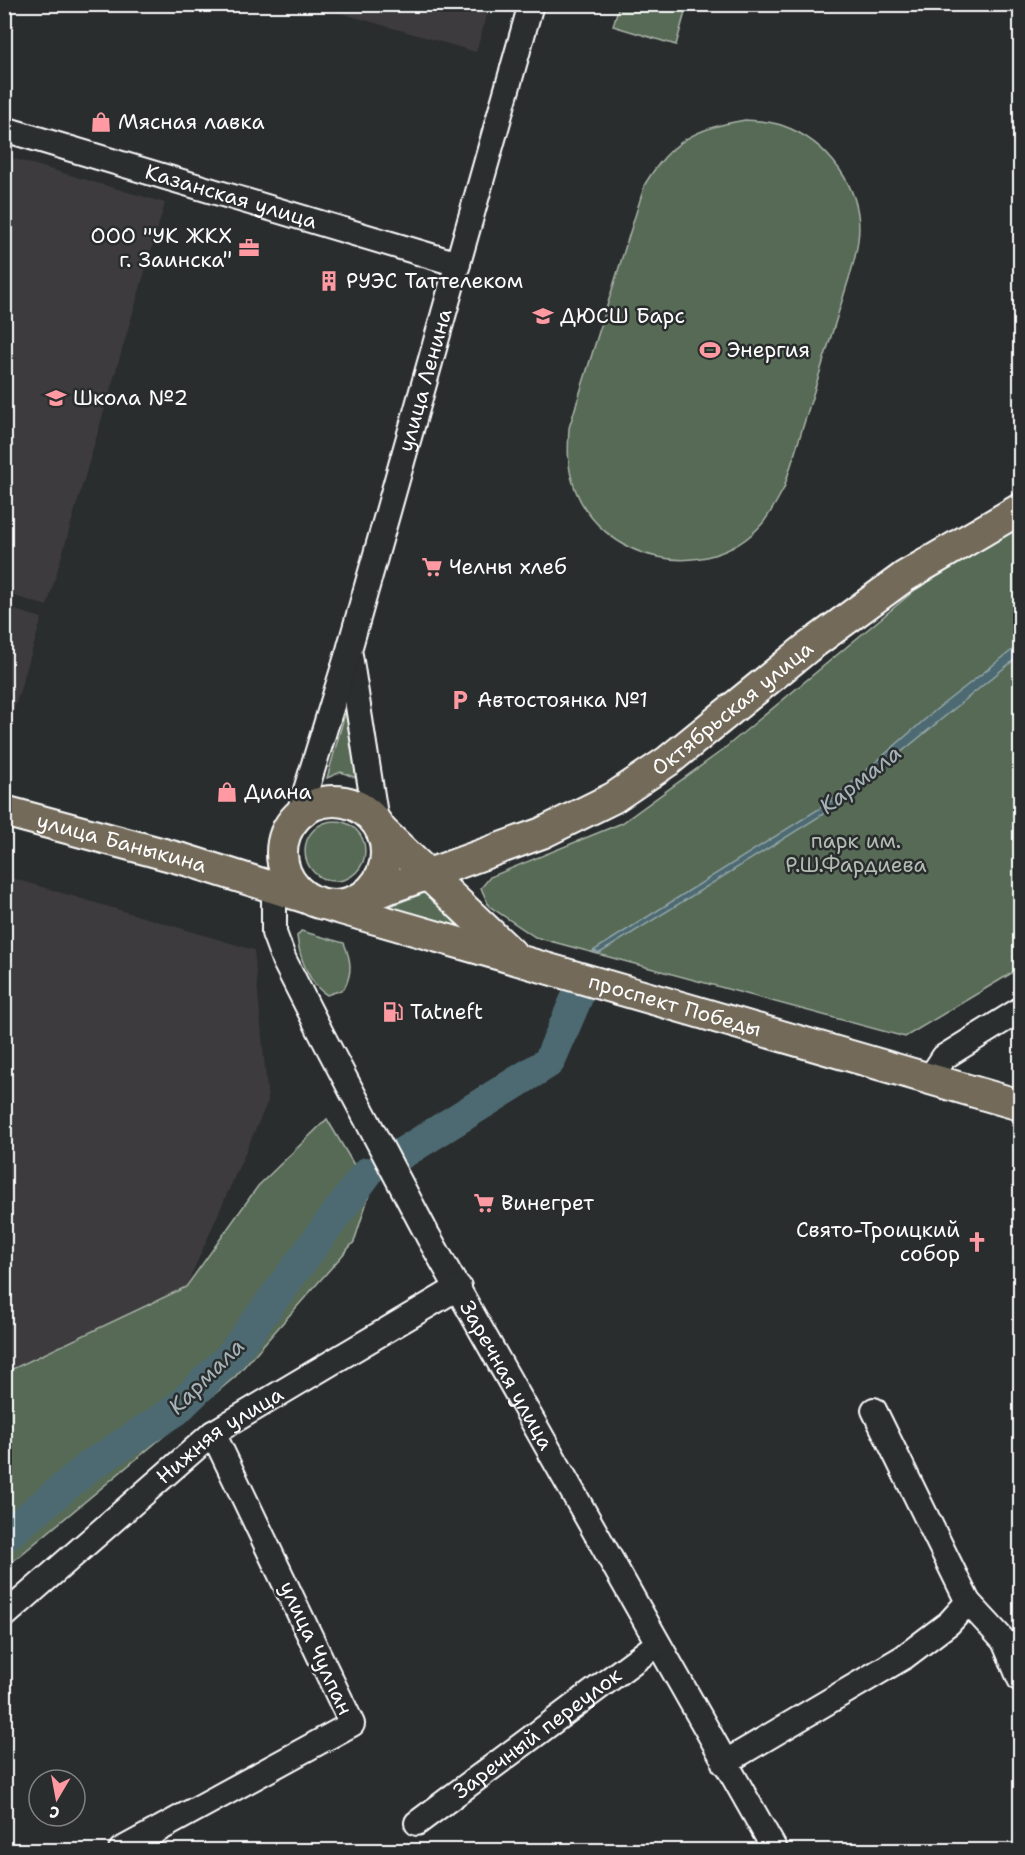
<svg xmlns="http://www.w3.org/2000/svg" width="1025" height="1855" viewBox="0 0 1025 1855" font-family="'Shantell Sans',sans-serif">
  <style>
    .built { fill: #3c3a3e }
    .green { fill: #566a55; stroke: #aab4aa; stroke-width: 1.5 }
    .water { fill: #4d6a72; stroke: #94a6aa; stroke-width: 1.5 }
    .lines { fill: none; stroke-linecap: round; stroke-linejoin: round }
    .river { stroke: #4d6a72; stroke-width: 32 }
    .minor-casing { stroke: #fff; stroke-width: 28 }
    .major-casing { stroke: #fff; stroke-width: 34 }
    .minor { stroke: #2a2d2e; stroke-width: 24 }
    .major { stroke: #736b5a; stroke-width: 30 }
    .labels { text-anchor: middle; stroke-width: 5; stroke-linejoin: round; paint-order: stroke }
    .poi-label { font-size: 21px; fill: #fff; stroke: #2a2d2e; text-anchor: start }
    .street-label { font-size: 21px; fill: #fff; stroke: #2a2d2e }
    .park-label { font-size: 21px; fill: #b3bcb2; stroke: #2a2d2e }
    .water-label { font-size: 22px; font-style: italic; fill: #a6b4b8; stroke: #2a2d2e }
  </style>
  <rect width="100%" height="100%" fill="#2a2d2e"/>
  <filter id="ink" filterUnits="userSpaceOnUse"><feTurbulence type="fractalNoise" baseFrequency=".0167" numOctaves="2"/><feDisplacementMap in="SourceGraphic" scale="12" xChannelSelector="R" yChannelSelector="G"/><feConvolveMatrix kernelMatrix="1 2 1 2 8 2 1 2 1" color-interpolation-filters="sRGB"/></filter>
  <g filter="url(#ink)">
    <g class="built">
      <path d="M313,5L490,4V5L476,52Z"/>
      <path d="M5,156L165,203L47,606L5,593Z"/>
      <path d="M5,607L42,618L5,739L4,607Z"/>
      <path d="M5,876L254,950L268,1101L186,1287L8,1371L5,1375Z"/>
    </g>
    <g class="green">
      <path d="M619,5H687L676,45L613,26Z"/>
      <path d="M745,120C757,121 770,121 781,125C828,141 865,190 858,240C857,251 854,261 851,272L784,488C777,501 771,513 762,524C707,587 598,562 573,483C567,465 568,447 569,428L645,184C671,141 696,128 745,120Z"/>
      <path d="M1020,526V968L905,1037L535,937L489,906L481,888L490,877L622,823L720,752L915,590Z"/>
      <path d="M346,710L356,778L341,772L327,778Z"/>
      <circle cx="335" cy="851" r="30"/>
      <path d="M427,892L462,931L385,908Z"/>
      <path d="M301,931L344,943C351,960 353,972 344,989L327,995C309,985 299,956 297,936Z"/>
      <path d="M327,1119L370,1192L354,1242L235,1377L5,1568V1375L8,1371L186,1287L258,1186Z"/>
    </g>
    <path class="water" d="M1020,644V655L833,808L600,953L593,951L830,802L938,708Z"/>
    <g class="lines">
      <g class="river">
        <path d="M401,1154L549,1062L577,997"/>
        <path d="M4,1537L91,1465L176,1410L230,1357L367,1173"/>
      </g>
      <g class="minor-casing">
        <g id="minor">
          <path id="s1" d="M4,129L458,264"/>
          <path d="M350,655L376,821"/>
          <path id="s2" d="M298,816L349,650L531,4"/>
          <path id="s3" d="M274,887V933L284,960L322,1035L428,1236L775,1850"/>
          <path d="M930,1078L944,1057L1020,1010"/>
          <path d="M874,1410L968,1602L1004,1641L1020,1679"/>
          <path id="s4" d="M4,1616L213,1433L459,1287"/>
          <path d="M724,1763L904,1657L949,1623L968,1602"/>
          <path id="s5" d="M417,1823L657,1644"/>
          <path d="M121,1850L352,1724L213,1433"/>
        </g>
      </g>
      <g class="major-casing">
        <g id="major">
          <circle cx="334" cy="853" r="52"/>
          <path id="s6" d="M4,811L186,860L307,898"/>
          <path d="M381,830L511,953"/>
          <path id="s7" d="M362,898L542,833L613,798L668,761L807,648L904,577L1020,509"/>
          <path id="s8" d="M331,906L1020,1105"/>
        </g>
      </g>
      <use href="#minor" class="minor"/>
      <use href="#major" class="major"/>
    </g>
  </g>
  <defs>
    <g id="shop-bare" transform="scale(1.62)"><path d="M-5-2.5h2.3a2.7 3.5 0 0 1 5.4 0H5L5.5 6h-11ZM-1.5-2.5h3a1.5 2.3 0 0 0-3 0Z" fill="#ff9aa2" stroke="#2a2d2e" stroke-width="2.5" paint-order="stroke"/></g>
    <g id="office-bare" transform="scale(1.62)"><path d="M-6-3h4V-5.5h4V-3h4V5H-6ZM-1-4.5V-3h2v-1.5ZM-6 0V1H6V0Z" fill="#ff9aa2" stroke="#2a2d2e" stroke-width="2.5" paint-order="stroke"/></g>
    <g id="building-bare" transform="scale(1.62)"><path d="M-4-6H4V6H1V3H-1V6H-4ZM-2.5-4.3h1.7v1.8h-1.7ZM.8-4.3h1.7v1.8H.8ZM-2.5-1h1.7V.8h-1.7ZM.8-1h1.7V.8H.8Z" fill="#ff9aa2" stroke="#2a2d2e" stroke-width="2.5" paint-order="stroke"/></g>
    <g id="school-bare" transform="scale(1.62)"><path d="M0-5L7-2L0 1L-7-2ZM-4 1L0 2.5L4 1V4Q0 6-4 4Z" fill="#ff9aa2" stroke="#2a2d2e" stroke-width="2.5" paint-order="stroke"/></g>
    <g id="stadium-bare" transform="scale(1.62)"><path d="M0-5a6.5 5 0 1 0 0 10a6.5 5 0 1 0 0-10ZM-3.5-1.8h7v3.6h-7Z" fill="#ff9aa2" stroke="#2a2d2e" stroke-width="2.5" paint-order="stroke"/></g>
    <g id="supermarket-bare" transform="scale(1.62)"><path d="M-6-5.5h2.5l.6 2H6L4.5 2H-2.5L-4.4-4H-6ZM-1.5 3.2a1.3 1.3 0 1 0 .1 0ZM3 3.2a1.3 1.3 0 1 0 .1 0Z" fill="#ff9aa2" stroke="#2a2d2e" stroke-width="2.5" paint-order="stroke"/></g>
    <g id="parking-bare" transform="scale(1.62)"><path d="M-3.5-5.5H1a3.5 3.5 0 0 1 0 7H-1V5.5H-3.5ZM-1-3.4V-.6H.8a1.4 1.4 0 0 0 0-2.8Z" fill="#ff9aa2" stroke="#2a2d2e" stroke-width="2.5" paint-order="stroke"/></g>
    <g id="fuel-bare" transform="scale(1.62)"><path d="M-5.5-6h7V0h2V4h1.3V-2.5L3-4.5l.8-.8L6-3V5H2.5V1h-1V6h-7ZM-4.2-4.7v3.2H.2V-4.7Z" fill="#ff9aa2" stroke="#2a2d2e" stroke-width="2.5" paint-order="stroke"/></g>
    <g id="church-bare" transform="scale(1.62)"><path d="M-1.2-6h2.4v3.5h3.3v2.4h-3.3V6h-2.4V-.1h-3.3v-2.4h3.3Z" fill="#ff9aa2" stroke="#2a2d2e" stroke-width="2.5" paint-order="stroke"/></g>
  </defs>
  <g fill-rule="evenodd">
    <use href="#shop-bare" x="101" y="122"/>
    <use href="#office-bare" x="249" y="248"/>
    <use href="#building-bare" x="329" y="281"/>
    <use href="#school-bare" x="543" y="316"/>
    <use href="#stadium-bare" x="710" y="350"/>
    <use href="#school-bare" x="56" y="398"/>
    <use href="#supermarket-bare" x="432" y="567"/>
    <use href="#parking-bare" x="460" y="700"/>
    <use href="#shop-bare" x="227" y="792"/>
    <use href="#fuel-bare" x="393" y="1012"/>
    <use href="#supermarket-bare" x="484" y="1203"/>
    <use href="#church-bare" x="977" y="1242"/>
  </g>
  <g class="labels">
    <g class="poi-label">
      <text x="118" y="129">Мясная лавка</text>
      <text x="232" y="243" text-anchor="end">ООО "УК ЖКХ<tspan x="232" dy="24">г. Заинска"</tspan></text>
      <text x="346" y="288">РУЭС Таттелеком</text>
      <text x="560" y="323">ДЮСШ Барс</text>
      <text x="727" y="357">Энергия</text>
      <text x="73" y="405">Школа №2</text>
      <text x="449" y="574">Челны хлеб</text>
      <text x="477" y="707">Автостоянка №1</text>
      <text x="244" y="799">Диана</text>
      <text x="410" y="1019">Tatneft</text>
      <text x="501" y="1210">Винегрет</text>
      <text x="960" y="1237" text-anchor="end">Свято-Троицкий<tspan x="960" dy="24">собор</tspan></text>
    </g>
    <g class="street-label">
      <text dy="7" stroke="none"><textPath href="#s1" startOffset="237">Казанская улица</textPath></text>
      <text dy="7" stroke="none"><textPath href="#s2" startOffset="454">улица Ленина</textPath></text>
      <text dy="7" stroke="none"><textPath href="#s7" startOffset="420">Октябрьская улица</textPath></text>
      <text dy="7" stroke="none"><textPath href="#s6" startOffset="122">улица Баныкина</textPath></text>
      <text dy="7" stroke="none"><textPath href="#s8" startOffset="358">проспект Победы</textPath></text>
      <text dy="7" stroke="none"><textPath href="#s3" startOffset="546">Заречная улица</textPath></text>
      <text dy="7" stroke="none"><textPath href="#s4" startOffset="282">Нижняя улица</textPath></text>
      <text transform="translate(316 1648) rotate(65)" y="7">улица Чулпан</text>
      <text dy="7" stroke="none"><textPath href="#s5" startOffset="150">Заречный переулок</textPath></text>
    </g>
    <g class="park-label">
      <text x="856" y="848">парк им.<tspan x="856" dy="24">Р.Ш.Фардиева</tspan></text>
    </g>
    <g class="water-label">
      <text transform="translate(860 779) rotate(-38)" y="8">Кармала</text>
      <text transform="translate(206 1376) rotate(-45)" y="8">Кармала</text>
    </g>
  </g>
  <rect width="1025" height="1855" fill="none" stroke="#2a2d2e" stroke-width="24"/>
  <rect x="12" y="12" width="1001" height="1831" fill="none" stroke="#fff" stroke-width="2" filter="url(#ink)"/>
  <g transform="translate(57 1798) rotate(190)"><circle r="28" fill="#2a2d2e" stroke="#7f8182" stroke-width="1.5"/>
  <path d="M0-4.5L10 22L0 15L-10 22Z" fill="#ff9aa2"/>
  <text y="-9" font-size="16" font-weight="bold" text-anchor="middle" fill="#ffffff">С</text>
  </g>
</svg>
